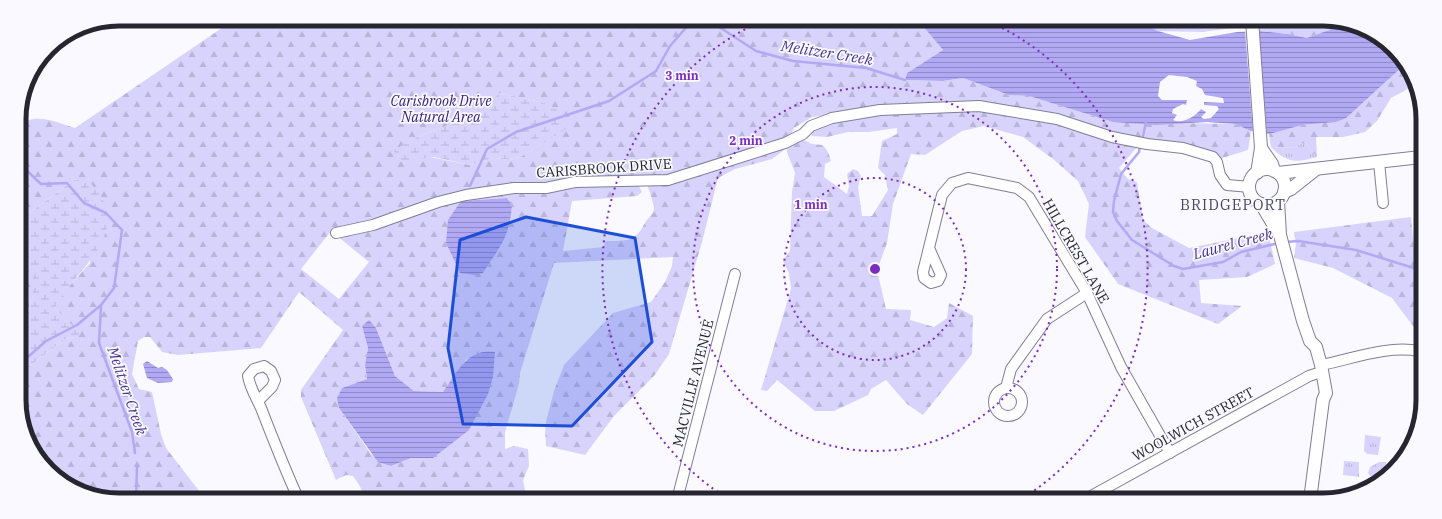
<svg xmlns="http://www.w3.org/2000/svg" width="1442" height="519" viewBox="0 0 1442 519" font-family="'IBM Plex Serif',serif">
  <style>
    .grass { fill: url(#grass-tufts) }
    .forest { fill: url(#forest-firs); fill-rule: evenodd }
    .wetland { fill: url(#wetland-marsh) }
    .water { fill: url(#water-rules); fill-rule: evenodd }
    .pier { fill: #f9f9ff }
    .lines { fill: none; stroke-linecap: round; stroke-linejoin: round }
    .stream { stroke: #b2a9f4; stroke-width: 2.5 }
    .minor-casing { stroke: #817e98; stroke-width: 12 }
    .major-casing { stroke: #817e98; stroke-width: 14 }
    .minor { stroke: #fff; stroke-width: 10 }
    .major { stroke: #fff; stroke-width: 12 }
    .marked { fill: #1d4ed8; fill-opacity: 0.2; stroke: #1d4ed8; stroke-width: 3; stroke-linejoin: round }
    .ring { fill: none; stroke: #7b2cbf; stroke-width: 2; stroke-dasharray: 2 4 }
    .labels { text-anchor: middle; stroke-width: 3.5; stroke-linejoin: round; paint-order: stroke }
    .park-label { font-size: 14px; font-style: italic; fill: #392277; stroke: #f9f9ff }
    .street-label { font-size: 14px; fill: #272630; stroke: #f9f9ff }
    .water-label { font-size: 15px; font-style: italic; fill: #49358b; stroke: #f9f9ff }
    .neighbourhood-label { font-size: 15px; letter-spacing: 1px; fill: #4a485f; stroke: #f9f9ff }
    .rim { fill: none; stroke: #272630; stroke-width: 5 }
    .centre { fill: #7b2cbf; stroke: #f9f9ff; stroke-width: 2 }
    .ring-label { font-size: 12px; text-anchor: middle; font-weight: bold; fill: #7b2cbf; stroke: #f9f9ff; stroke-width: 3.5; stroke-linejoin: round; paint-order: stroke }
  </style>
  <defs>
    <pattern id="grass-tufts" width="24" height="20" patternUnits="userSpaceOnUse"><rect width="24" height="20" fill="#d7d3fd"/><path d="M3 7l-1-3M5 7V3M7 7l1-3M15 17l-1-3M17 17v-4M19 17l1-3" fill="none" stroke="#b9b5d9"/></pattern>
    <pattern id="forest-firs" width="22" height="20" patternUnits="userSpaceOnUse"><rect width="22" height="20" fill="#d7d3fd"/><path d="M5 1l3.5 6h-7zM16 11l3.5 6h-7z" fill="#b9b5d9"/></pattern>
    <pattern id="wetland-marsh" width="20" height="14" patternUnits="userSpaceOnUse"><rect width="20" height="14" fill="#d7d3fd"/><path d="M1 5h8M5 5V1M11 12h8M15 12V8" fill="none" stroke="#b9b5d9"/></pattern>
    <pattern id="water-rules" width="6" height="5" patternUnits="userSpaceOnUse"><rect width="6" height="5" fill="#b2a9f4"/><path d="M0 2.5h6" fill="none" stroke="#9189c6"/></pattern>
  </defs>
  <rect width="100%" height="100%" fill="#f9f9ff"/>
  <g class="grass">
    <path d="M1301,143L1307,145L1317,157C1295,163 1287,163 1271,147L1295,148Z"/>
    <path d="M1365,435L1381,437L1378,455L1367,454L1364,451Z"/>
    <path d="M1344,461L1359,462V477L1343,475Z"/>
    <path d="M1379,462H1386L1388,473L1384,477L1370,476L1368,473L1370,467Z"/>
  </g>
  <g class="forest">
    <path d="M235,19H917L943,50L907,73L905,80L943,81L963,78L1009,95L1029,96L1113,122L1235,124L1251,131L1248,150L1219,159L1120,136L1069,118L906,105L812,117L794,128L783,151L772,159L735,169L718,178L702,242L669,354L654,376L614,416L585,455L546,446L545,426L554,391L564,365L613,313L651,302L665,282L672,266L673,257L554,263L520,373L519,384L505,432V449L514,446L528,449L529,466L523,480L527,500H359C365,489 359,485 353,476L346,475L336,480L301,397V390L343,330L299,292L261,348L178,355L162,352L150,337H144L138,341L132,374L139,389L152,392L161,434L166,448L200,492V500H119L87,495L44,466L21,419V370L31,365L65,339L76,337L80,334L55,308L61,295L90,263L88,180H74L20,220L19,125C37,112 56,122 75,128ZM500,93L549,104L566,128L522,156L510,160L494,158L470,165L395,150L419,136L465,119ZM635,178L645,179C647,183 654,204 654,208C654,214 649,217 646,221C641,230 638,237 627,240C620,241 612,241 605,241L604,247L563,251L572,201L637,196L642,192ZM507,198L512,205C510,237 500,247 483,273L452,255L446,243L461,201ZM331,231L369,262L339,299L301,269ZM362,326L376,328L395,376L414,391L443,392L468,357L433,458H411L391,466L371,454L339,408L342,388L367,379L365,365L368,348Z"/>
    <path d="M1134,19H1240L1241,27L1202,32L1158,31Z"/>
    <path d="M1259,19H1323L1341,22L1329,30L1307,38L1288,34L1260,31Z"/>
    <path d="M1404,65L1413,86L1391,98L1377,121L1365,132L1343,137H1316L1317,157L1307,145L1301,143L1295,148L1271,147L1269,134L1281,129L1302,125L1336,122Z"/>
    <path d="M975,109L1064,123L1138,146L1119,168L1128,179L1137,182L1143,220L1152,228L1189,248L1268,232L1275,264L1247,277L1199,280L1201,303L1242,306L1218,324L1118,284L1085,237L1089,204L1078,181L1053,159L1023,137L984,126L962,131L925,155L911,154L893,204L887,243L877,270L886,309L911,310L910,320L934,327L947,318L949,303L973,316L972,354L923,415L907,404L886,380L871,389L868,395L834,411H815L777,380L767,391L761,390L791,289L789,273L783,261L790,251L792,192L795,173L787,152V146L802,139L812,144L823,145L828,152L831,161L825,164L824,177L847,194L849,186L847,174L853,169L858,171L861,176L858,187L862,216H872L888,190L885,175L878,168L882,141L897,134V128L869,132H848L827,137L812,136L811,131L837,121L880,113Z"/>
    <path d="M1411,217L1414,250L1420,251L1419,334L1392,298L1333,268L1294,258L1296,243L1294,232Z"/>
    <path d="M22,269L33,275V296L20,332V270Z"/>
  </g>
  <g class="wetland">
    <path d="M500,93L549,104L559,112L566,129L522,156L510,160L494,158L470,165L434,157L399,162L394,150L419,136L465,119Z"/>
    <path d="M74,180H88C94,188 104,197 106,206C118,246 69,277 55,308L81,334L76,337L65,339L31,365L21,370L20,332L33,296V275L20,270V220Z"/>
  </g>
  <g class="water">
    <path d="M917,19H1134L1158,31L1190,40L1237,32L1260,31L1288,34L1307,38L1329,30L1341,22L1355,24L1398,53L1404,65L1346,118L1336,122L1302,125L1269,134L1251,131L1235,124L1207,122L1156,125L1113,122L1029,96L1009,95L963,78L943,81L905,80L907,73L943,50ZM1169,75L1187,77L1197,81L1196,86L1202,89L1205,95L1223,98L1224,103L1204,102V105L1217,106L1219,109L1211,118L1204,119L1201,117L1206,112L1201,109C1195,117 1182,124 1173,120L1177,115L1172,113L1173,109L1183,104L1186,105L1187,100H1162L1158,96L1160,82Z"/>
    <path d="M507,198L512,205C510,237 500,247 483,273L475,275L460,273L446,243L448,220L461,201Z"/>
    <path d="M369,320L376,328L395,376L414,391L443,392C457,373 467,348 495,352L493,377L488,394L469,430L433,458H411L391,466L378,462L339,408L337,398L342,388L367,379L365,365L368,348L362,326Z"/>
    <path d="M147,361L158,368L162,367L167,370L173,379L172,382L158,383L147,378L143,364Z"/>
  </g>
  <path class="pier" d="M1259,29L1267,136L1253,133L1245,30Z"/>
  <g class="lines">
    <g class="stream">
      <path d="M707,19L756,51L793,61L866,68L905,80"/>
      <path d="M1142,141L1146,122"/>
      <path d="M1140,146L1139,152L1121,174L1114,201L1113,212L1117,221L1132,240L1174,266L1183,269L1223,262L1241,252L1279,243"/>
      <path d="M20,164L41,184L67,183L84,203L106,213L122,230L114,288L101,305L77,325L46,341L21,363"/>
      <path d="M470,186L487,149L516,132L609,101L656,71L670,46L690,23L700,19"/>
      <path d="M1286,242L1298,241L1356,250L1420,270"/>
      <path d="M101,306L99,343L132,432L135,453"/>
      <path d="M136,500L137,466"/>
    </g>
    <g class="minor-casing">
      <g id="minor">
        <path d="M1379,162L1383,203"/>
        <path d="M336,233L373,225L438,202L466,195L514,188H546L575,182L668,180L785,143L803,134L811,126L832,118L880,110L979,106L1057,119L1112,137L1147,144L1183,148L1213,157L1217,162L1220,175L1227,185L1250,187"/>
        <path d="M929,248L941,275L938,281L931,283L924,278L923,272L942,195L952,183L968,178L1017,188L1029,197L1087,293L1121,367L1170,453"/>
        <path d="M1321,365C1352,359 1387,345 1419,351"/>
        <circle cx="1008" cy="402" r="14"/>
        <path d="M1006,388L1011,369L1047,319L1087,293"/>
        <path d="M258,401L272,387L275,380L271,371L264,366L254,369L248,376C250,388 256,397 261,408C273,439 285,470 299,500"/>
        <path d="M677,500L735,274"/>
        <path d="M1084,500L1309,376L1315,374"/>
      </g>
    </g>
    <g class="major-casing">
      <g id="major">
        <path d="M1252,19L1261,148L1257,173"/>
        <path d="M1261,148L1272,164L1274,171"/>
        <circle cx="1267" cy="187" r="18"/>
        <path d="M1278,173L1421,157"/>
        <path d="M1284,192L1291,189L1315,170"/>
        <path d="M1278,201L1280,235L1303,321L1310,341L1316,347L1321,365L1326,393L1323,400L1310,500"/>
        <path d="M1261,204L1279,234"/>
      </g>
    </g>
    <use href="#minor" class="minor"/>
    <use href="#major" class="major"/>
  </g>
  <path class="marked" d="M526,217L635,238L652,342L572,426L463,424L448,348L460,240Z"/>
  <g class="ring">
    <circle cx="875" cy="269" r="91"/>
    <circle cx="875" cy="269" r="182"/>
    <path d="M728 499A273 273 0 0 1 764 20M986 20A273 273 0 0 1 1022 499"/>
  </g>
  <g class="labels">
    <g class="park-label">
      <text x="441" y="106">Carisbrook Drive<tspan x="441" dy="16">Natural Area</tspan></text>
    </g>
    <g class="street-label">
      <text transform="translate(604 168) rotate(-4)" y="5">CARISBROOK DRIVE</text>
      <text transform="translate(1076 251) rotate(60)" y="5">HILLCREST LANE</text>
      <text transform="translate(693 383) rotate(-76)" y="5">MACVILLE AVENUE</text>
      <text transform="translate(1193 424) rotate(-29)" y="5">WOOLWICH STREET</text>
    </g>
    <g class="water-label">
      <text transform="translate(827 53) rotate(9)" y="5">Melitzer Creek</text>
      <text transform="translate(1233 244) rotate(-15)" y="5">Laurel Creek</text>
      <text transform="translate(127 391) rotate(71)" y="5">Melitzer Creek</text>
    </g>
    <g class="neighbourhood-label">
      <text x="1233" y="210">BRIDGEPORT</text>
    </g>
  </g>
  <path d="M0 0H1442V519H0ZM119 26H1323A93 93 0 0 1 1416 119V400A93 93 0 0 1 1323 493H119A93 93 0 0 1 26 400V119A93 93 0 0 1 119 26Z" fill="#f9f9ff" fill-rule="evenodd"/>
  <path class="rim" d="M119 26H1323A93 93 0 0 1 1416 119V400A93 93 0 0 1 1323 493H119A93 93 0 0 1 26 400V119A93 93 0 0 1 119 26Z"/>
  <circle cx="875" cy="269" r="6" class="centre"/>
  <g class="ring-label">
    <text x="682" y="80">3 min</text>
    <text x="746" y="145">2 min</text>
    <text x="811" y="209">1 min</text>
  </g>
</svg>
